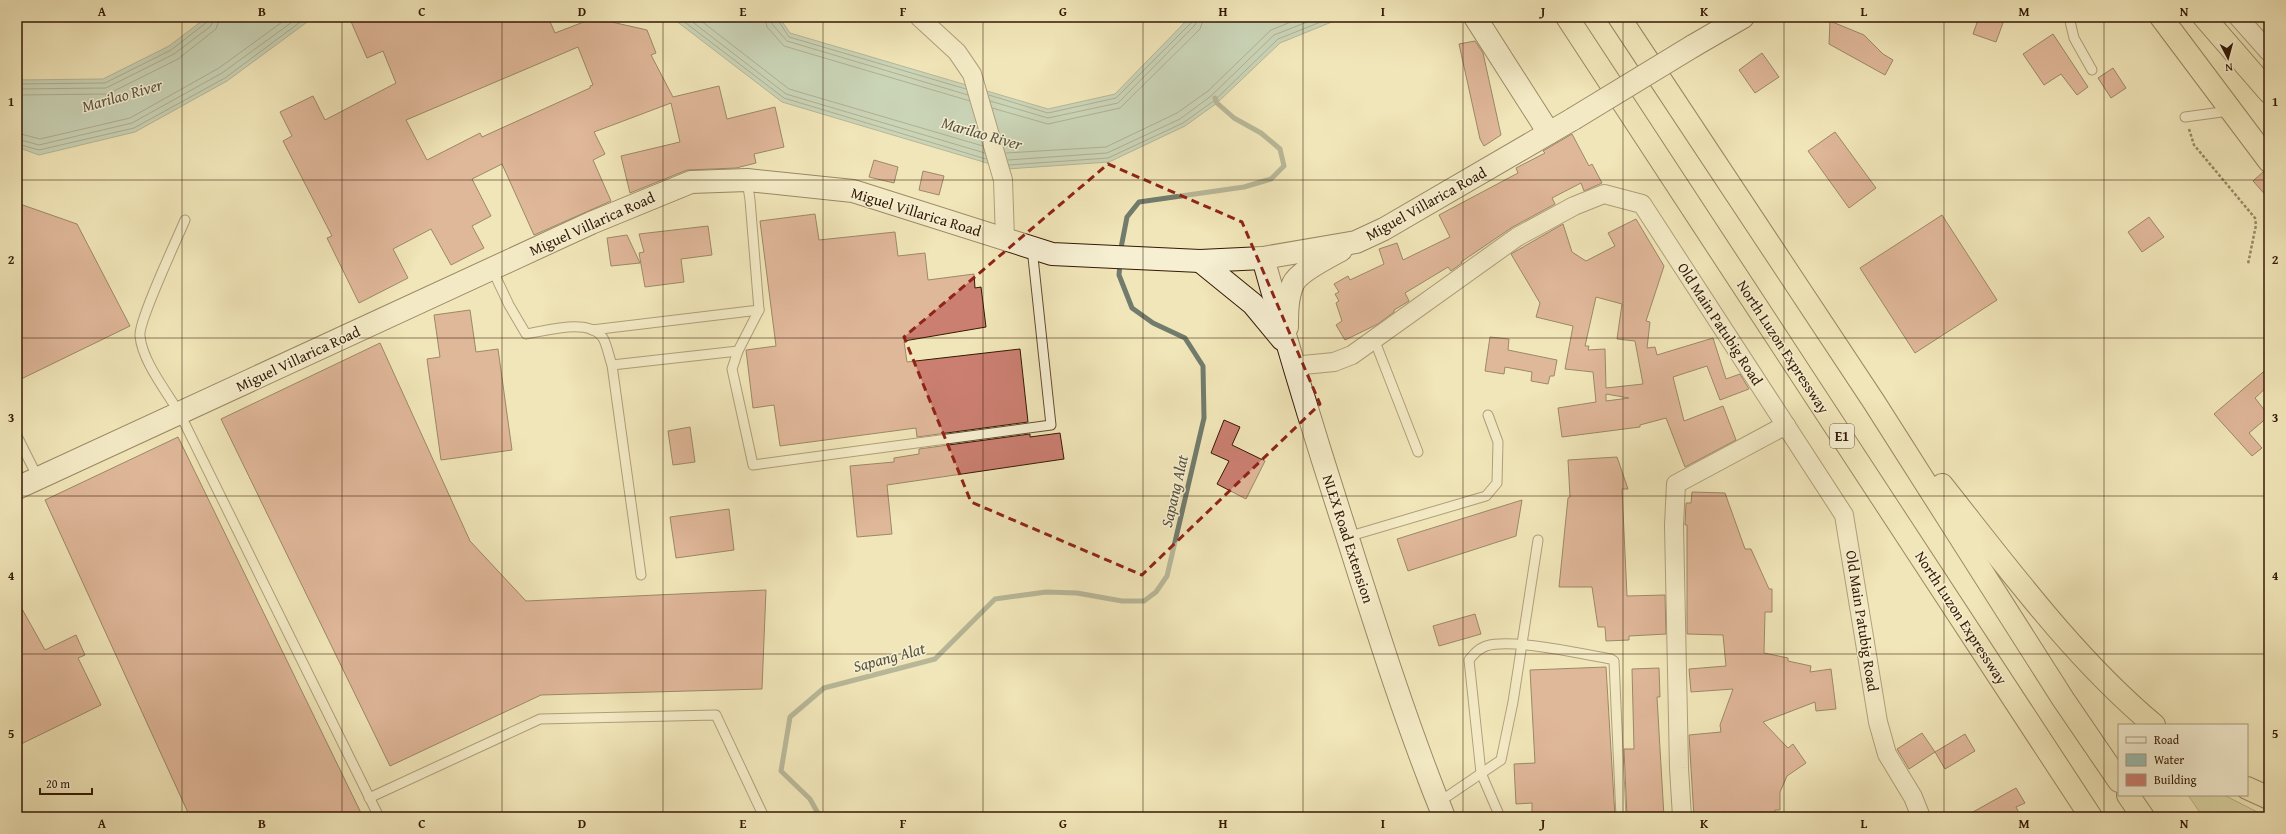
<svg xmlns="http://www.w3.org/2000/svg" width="2286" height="834" viewBox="0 0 2286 834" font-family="'Gentium Book Plus',serif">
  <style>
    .green { fill: #c1c38a; stroke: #7a6e46 }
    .water { fill: #9bbeb4; stroke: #727c6d }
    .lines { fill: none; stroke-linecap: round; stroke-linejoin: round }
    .shore { stroke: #686c5c; stroke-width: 1 }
    .stream { stroke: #727c6d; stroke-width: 5 }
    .building { fill: #cb7f71; stroke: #341903; fill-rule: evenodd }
    .lane-casing { stroke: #634c30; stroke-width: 11 }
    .street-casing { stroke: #634c30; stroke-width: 20 }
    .secondary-casing { stroke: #341903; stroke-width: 24 }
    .highway-casing { stroke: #341903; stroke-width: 24 }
    .path { stroke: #341903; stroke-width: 2.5; stroke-dasharray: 3 2; stroke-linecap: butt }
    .lane { stroke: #f6efd2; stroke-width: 9 }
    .street { stroke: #f6efd2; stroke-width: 18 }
    .secondary { stroke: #f6efd2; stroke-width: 22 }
    .highway { stroke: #f1e6b9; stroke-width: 22 }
    .secondary-bridge-casing { stroke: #341903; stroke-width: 24; stroke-linecap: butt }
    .secondary-bridge { stroke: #f6efd2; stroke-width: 22 }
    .marked { fill: none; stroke: #8f2418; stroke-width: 3; stroke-dasharray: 8 5; stroke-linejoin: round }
    .grid { fill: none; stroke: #341903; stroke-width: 1; stroke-opacity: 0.55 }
    .labels { text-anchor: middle; stroke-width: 3; stroke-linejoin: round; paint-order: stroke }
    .shield { fill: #f6efd2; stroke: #6e5941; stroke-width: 1 }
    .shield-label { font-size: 14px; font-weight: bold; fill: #341903 }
    .street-label { font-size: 15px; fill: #341903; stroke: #f6efd2 }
    .water-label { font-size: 16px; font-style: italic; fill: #585341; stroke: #f6efd2 }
    .neatline { fill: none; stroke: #341903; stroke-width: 1.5 }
    .grid-label { font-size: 13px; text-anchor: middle; font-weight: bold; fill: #341903 }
  </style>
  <rect width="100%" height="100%" fill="#f1e6b9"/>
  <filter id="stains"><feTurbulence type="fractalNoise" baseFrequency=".005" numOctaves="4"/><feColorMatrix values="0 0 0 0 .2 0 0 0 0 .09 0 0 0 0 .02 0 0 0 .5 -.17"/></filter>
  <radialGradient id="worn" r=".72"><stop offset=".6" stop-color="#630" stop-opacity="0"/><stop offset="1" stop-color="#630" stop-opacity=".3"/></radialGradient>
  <path class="green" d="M2188,795H2224L2267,817H2203Z"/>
  <g class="water">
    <path d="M207,17H314L227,81L135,132L39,155L17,147V80L103,79L169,46Z"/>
    <path d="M671,17H779L790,33L1048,109L1115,94L1190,17H1344L1280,43L1217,103L1185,126L1109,162L1007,169L782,102Z"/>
  </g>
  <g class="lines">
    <g class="shore">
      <path d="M678,17L784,98L986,159"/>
      <path d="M686,17L786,94L985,153"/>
      <path d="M696,17L789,89L983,146"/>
      <path d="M765,17L767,27L784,46L970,101"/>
      <path d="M771,17L772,24L787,41L968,95"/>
      <path d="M776,17L789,37L966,89"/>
      <path d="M17,84L105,83L171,50L207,22L209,17"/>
      <path d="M17,89L106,88L174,54L211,26L214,17"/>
      <path d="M17,95L108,94L178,59L216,29L220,17"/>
      <path d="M989,95L1048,113L1116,98L1192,22L1193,17"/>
      <path d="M990,101L1048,118L1118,103L1195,25L1198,17"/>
      <path d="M992,108L1048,124L1120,108L1200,29L1204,17"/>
      <path d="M17,133L40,139L130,118L219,68L289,17"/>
      <path d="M17,139L39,145L132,123L222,73L299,17"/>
      <path d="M17,144L39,150L134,128L225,78L307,17"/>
      <path d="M1006,153L1106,147L1177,113L1208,91L1271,30L1303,17"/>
      <path d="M1008,160L1107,153L1180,119L1211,96L1274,35L1320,17"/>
      <path d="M1009,165L1108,158L1183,123L1215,100L1278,39L1333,17"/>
    </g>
    <g class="stream">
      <path d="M1120,253L1127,217L1139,202L1244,187L1271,179L1284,166L1280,149L1261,133L1234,118L1217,103L1215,98"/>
      <path d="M820,817L810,799L781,771L790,717L824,688L935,659L995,599L1046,592L1077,593L1122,601H1144L1156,592L1167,576L1204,418L1203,366L1185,338L1153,323L1132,308L1119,275L1120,263"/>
    </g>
  </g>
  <g class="building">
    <path d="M349,17H548L555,33L594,18L647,30L656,53L651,55L673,97L719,86L727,119L775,107L784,147L754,154L756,163L736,168L687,170L630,193L621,156L680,142L671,103L594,132L605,154L593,160L611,201L534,235L502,164L472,179L491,216L472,226L484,248L451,265L431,229L393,249L408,278L359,303L327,238L332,236L283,141L292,136L280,112L313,96L325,120L396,83L383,51L367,58ZM578,47L593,85L590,86V88L482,137L480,133L427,160L406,120Z"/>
    <path d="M1979,17H1996L2004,20L1996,42L1973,34Z"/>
    <path d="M1830,21L1864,35L1883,54L1893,60L1885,75L1829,44Z"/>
    <path d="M2053,34L2088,87L2077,95L2061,74L2044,85L2023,54Z"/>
    <path d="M1475,41L1483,53L1501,135L1484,146L1480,139L1459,44Z"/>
    <path d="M1762,53L1779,77L1755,93L1739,70Z"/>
    <path d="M2113,68L2126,88L2111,98L2098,78Z"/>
    <path d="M1835,132L1876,188L1849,208L1808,151Z"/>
    <path d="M1572,134L1589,166L1592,164L1602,183L1584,191L1581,183L1552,198L1555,204L1511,228L1461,262L1462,263L1451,271L1448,267L1405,293L1409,301L1394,310V312L1378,324L1345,340L1336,325L1342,321L1336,303L1339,301L1335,294L1339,292L1334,284L1348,276L1350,280L1384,264L1379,249L1397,243L1403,260L1450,237L1439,215L1518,173L1516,168L1545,153L1543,151Z"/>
    <path d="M874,160L898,167L894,183L869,177Z"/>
    <path d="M923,171L944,176L939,195L919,190Z"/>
    <path d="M2263,172L2269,173V199L2253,181Z"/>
    <path d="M17,203L77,224L130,326L17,381Z"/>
    <path d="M815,214L819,240L895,232L898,256L925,253L928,280L974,274L975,288L981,287L986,327L904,341L907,362L1020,349L1028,422L917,437L916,428L780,446L774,405L753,408L746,350L776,346L760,221Z"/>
    <path d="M1942,215L1997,300L1915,353L1860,268Z"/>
    <path d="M2149,217L2164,237L2142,252L2128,232Z"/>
    <path d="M1636,219L1664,266L1646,321L1650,322L1647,348L1655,347L1657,355L1713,338L1726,379L1740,374L1749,389L1720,400L1707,366L1673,377L1684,421L1723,406L1736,440L1685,467L1666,418L1640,425V427L1562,437L1558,408L1596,402L1593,372L1565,369L1573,326L1536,317L1540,303L1511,254L1563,224L1572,252L1586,261L1615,246L1608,233ZM1596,297L1622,304L1617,339L1635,341L1643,384L1606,388L1605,349L1588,350L1589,346H1585ZM1606,394L1629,398L1606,401Z"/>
    <path d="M708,226L712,255L681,259L684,282L645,287L639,253L644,252L639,234Z"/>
    <path d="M627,235L640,263L611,266L607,238Z"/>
    <path d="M470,310L476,352L498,349L512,450L441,460L427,359L440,357L434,315Z"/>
    <path d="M1490,337L1509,339L1508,350L1557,360L1554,376H1550L1548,384L1531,381L1532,372L1505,367L1504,374L1485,371Z"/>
    <path d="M380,343L470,541L526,601L766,590L762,689L541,695L390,766L221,419Z"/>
    <path d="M2269,367V385L2255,398L2269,416L2249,433L2262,448L2252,456L2214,414Z"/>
    <path d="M1224,420L1240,427L1232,445L1265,461L1246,499L1217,484L1229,461L1211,453Z"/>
    <path d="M690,427L695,462L673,465L668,431Z"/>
    <path d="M1060,433L1064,459L887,485L892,534L857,537L850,466L894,462V458L919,454V449L1030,434V437Z"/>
    <path d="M178,437L363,817H190L45,500Z"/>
    <path d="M1617,457L1628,489H1622L1627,596L1665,595L1666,634L1629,636V640L1606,641L1605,627H1598L1592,587H1559L1568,498L1570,497L1568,460Z"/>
    <path d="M1692,492L1725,493L1745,549H1751L1769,589H1772V612H1765L1764,653L1788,658V661L1811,666L1810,672L1831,669L1836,709L1816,711L1815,702L1763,722L1788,748L1793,744L1806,763L1787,776L1780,792V810H1775V816L1761,817V813L1725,817H1694L1689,735L1721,732L1720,725L1733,689L1691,692L1689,669L1726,666L1723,635L1687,634V525H1685L1686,503H1691Z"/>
    <path d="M1522,500L1516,536L1408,571L1397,539Z"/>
    <path d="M729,509L734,550L676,558L670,517Z"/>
    <path d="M17,600L45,650L76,635L85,655L78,658L101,705L17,746Z"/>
    <path d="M1475,614L1481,634L1439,646L1433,626Z"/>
    <path d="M1606,667L1615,817H1532V803L1516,804L1514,764L1535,763L1530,670Z"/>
    <path d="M1659,668L1660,697H1657L1664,817H1627L1624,749H1634L1632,669Z"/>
    <path d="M1922,733L1935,752L1909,769L1897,749Z"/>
    <path d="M1965,734L1975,751L1945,769L1935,752Z"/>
    <path d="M2016,788L2025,803L2016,807L2021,817H1964Z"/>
  </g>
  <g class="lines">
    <g class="lane-casing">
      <g id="lane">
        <path d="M2069,17L2074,38L2092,70"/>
        <path d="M2185,117L2229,111"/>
        <path d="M185,220C177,239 138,322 140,336C142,361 167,392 180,414L379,817"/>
        <path d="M492,269L509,305L526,334C546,331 589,317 603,338C607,345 609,357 612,365L641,575"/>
        <path d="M759,310L738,351L732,369L753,465L1051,425L1032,248"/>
        <path d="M592,330L759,310L750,200L747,180"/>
        <path d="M1374,339L1418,452"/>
        <path d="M612,365L738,351"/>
        <path d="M17,436L38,478"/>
        <path d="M1347,537L1486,496L1497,483L1498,442L1488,415"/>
        <path d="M369,798L540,719L716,715L764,817"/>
        <path d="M1439,802L1501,760L1513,702L1538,540"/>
        <path d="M1500,817L1481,773L1469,660C1474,654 1478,649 1486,646C1513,638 1581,654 1611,659L1614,661L1621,817"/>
      </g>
    </g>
    <g class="street-casing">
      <g id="street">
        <path d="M919,17L957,52L972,74L1003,180L1005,239"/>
        <path d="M2238,17L2269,52"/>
        <path d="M1293,366L1334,362L1352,355L1517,237L1574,206L1604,194L1642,204L1844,515L1878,722L1887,754L1913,797L1921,817"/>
        <path d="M1682,817L1679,768L1674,525L1676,484L1786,425"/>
      </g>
    </g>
    <g class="secondary-casing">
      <g id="secondary">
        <path d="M1475,17L1549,133"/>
        <path d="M1693,46L1743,17"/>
        <path d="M1263,258C1290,355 1319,450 1350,545C1379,637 1408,728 1444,817"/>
        <path d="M1200,261L1253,304L1282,339"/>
        <path d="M1287,327C1287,313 1287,297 1293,284C1298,272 1330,256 1341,250"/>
        <path d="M17,488L591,223L691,182L747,180L853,191L1052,254L1200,261L1263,258L1356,242L1384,229L1573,119"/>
      </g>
    </g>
    <g class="highway-casing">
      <g id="highway">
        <path d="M1567,17L2091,817"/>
        <path d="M1619,17L1874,402L2063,699L2119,781"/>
        <path d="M2161,17L2269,161"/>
        <path d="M2204,17L2269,92"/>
        <path d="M1942,485C2008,568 2073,657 2154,725"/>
        <path d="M2247,788L2269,798"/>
        <path d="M2128,795L2143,817"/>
      </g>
    </g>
    <path class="path" d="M2189,129L2194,145L2255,218L2256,225L2248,264"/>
    <use href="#lane" class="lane"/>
    <use href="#street" class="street"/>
    <use href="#secondary" class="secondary"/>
    <use href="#highway" class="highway"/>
    <g class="secondary-bridge-casing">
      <path id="secondary-bridge" d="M1573,119L1693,46"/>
    </g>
    <use href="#secondary-bridge" class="secondary-bridge"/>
  </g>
  <path d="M0 0H2286V834H0ZM1108,164L1242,222L1320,404L1142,575L971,502L904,337Z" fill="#f1e6b9" fill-opacity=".55" fill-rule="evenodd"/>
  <path class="marked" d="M1108,164L1242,222L1320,404L1142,575L971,502L904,337Z"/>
  <path class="grid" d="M182,17V817M342,17V817M502,17V817M663,17V817M823,17V817M983,17V817M1143,17V817M1303,17V817M1463,17V817M1623,17V817M1784,17V817M1944,17V817M2104,17V817M17,180H2269M17,338H2269M17,496H2269M17,654H2269"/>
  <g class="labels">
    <rect class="shield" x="1830" y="424" width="24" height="24" rx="3"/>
    <g class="shield-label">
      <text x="1842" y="441">E1</text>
    </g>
    <g class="street-label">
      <text transform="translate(1426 204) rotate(-29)" y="5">Miguel Villarica Road</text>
      <text transform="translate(916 212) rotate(17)" y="5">Miguel Villarica Road</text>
      <text transform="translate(592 224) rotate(-24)" y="5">Miguel Villarica Road</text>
      <text transform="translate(1720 324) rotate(57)" y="5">Old Main Patubig Road</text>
      <text transform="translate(1783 347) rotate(57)" y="5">North Luzon Expressway</text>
      <text transform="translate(298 359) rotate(-25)" y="5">Miguel Villarica Road</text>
      <text transform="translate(1348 539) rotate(72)" y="5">NLEX Road Extension</text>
      <text transform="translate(1961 618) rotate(57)" y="5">North Luzon Expressway</text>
      <text transform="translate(1862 621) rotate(81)" y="5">Old Main Patubig Road</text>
    </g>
    <g class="water-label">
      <text transform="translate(122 95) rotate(-16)" y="6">Marilao River</text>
      <text transform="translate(982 133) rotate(16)" y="6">Marilao River</text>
      <text transform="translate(1174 491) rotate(-77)" y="6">Sapang Alat</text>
      <text transform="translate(889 657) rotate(-15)" y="6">Sapang Alat</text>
    </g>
  </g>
  <rect width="2286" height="834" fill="none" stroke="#f1e6b9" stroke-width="44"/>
  <rect x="2118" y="724" width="130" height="72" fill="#f6efd2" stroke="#a8997f"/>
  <rect x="2126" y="737" width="20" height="6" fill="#f6efd2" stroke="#a8997f"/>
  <text x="2154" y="744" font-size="12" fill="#341903">Road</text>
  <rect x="2126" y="754" width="20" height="12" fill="#9bbeb4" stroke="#a8997f"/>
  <text x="2154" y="764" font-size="12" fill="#341903">Water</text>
  <rect x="2126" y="774" width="20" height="12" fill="#cb7f71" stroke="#a8997f"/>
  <text x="2154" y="784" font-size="12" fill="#341903">Building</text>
  <g transform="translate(2228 58) rotate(174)" stroke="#f6efd2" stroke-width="3" paint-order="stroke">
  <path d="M0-3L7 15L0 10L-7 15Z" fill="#341903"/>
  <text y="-6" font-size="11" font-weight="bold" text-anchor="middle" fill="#341903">N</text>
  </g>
  <path d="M40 788v6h52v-6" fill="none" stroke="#341903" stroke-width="2"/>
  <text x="46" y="788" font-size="12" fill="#341903" stroke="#f6efd2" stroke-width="3" paint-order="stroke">20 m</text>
  <rect x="22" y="22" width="2242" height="790" class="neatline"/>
  <g class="grid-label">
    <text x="102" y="16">A</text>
    <text x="262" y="16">B</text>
    <text x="422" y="16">C</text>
    <text x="582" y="16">D</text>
    <text x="743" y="16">E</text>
    <text x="903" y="16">F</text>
    <text x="1063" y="16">G</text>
    <text x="1223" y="16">H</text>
    <text x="1383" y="16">I</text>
    <text x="1543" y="16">J</text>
    <text x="1704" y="16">K</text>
    <text x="1864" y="16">L</text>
    <text x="2024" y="16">M</text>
    <text x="2184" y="16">N</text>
    <text x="11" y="106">1</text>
    <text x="2275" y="106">1</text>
    <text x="11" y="264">2</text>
    <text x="2275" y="264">2</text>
    <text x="11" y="422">3</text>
    <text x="2275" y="422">3</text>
    <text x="11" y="580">4</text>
    <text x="2275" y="580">4</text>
    <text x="11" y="738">5</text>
    <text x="2275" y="738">5</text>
    <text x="102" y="828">A</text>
    <text x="262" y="828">B</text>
    <text x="422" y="828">C</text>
    <text x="582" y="828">D</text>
    <text x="743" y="828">E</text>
    <text x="903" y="828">F</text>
    <text x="1063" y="828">G</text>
    <text x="1223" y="828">H</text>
    <text x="1383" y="828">I</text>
    <text x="1543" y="828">J</text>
    <text x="1704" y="828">K</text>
    <text x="1864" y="828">L</text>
    <text x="2024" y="828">M</text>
    <text x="2184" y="828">N</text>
  </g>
  <rect width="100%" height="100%" filter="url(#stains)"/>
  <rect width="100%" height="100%" fill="url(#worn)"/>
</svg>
